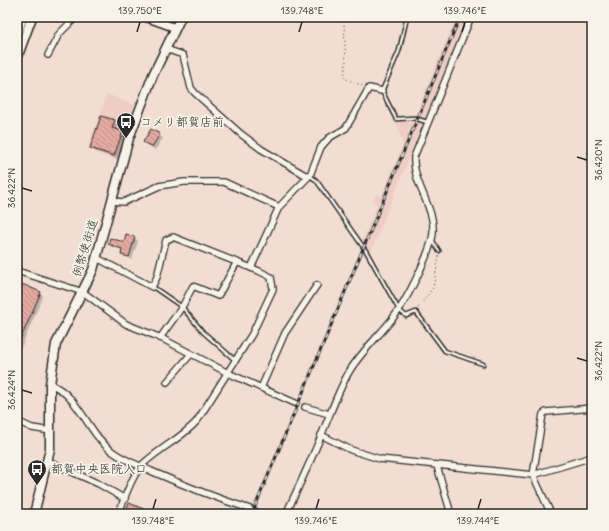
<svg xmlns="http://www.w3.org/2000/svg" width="609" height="531" viewBox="0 0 609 531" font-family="Delius,'Klee One',sans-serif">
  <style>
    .built { fill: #eecec4 }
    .shadow { fill: #0003 }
    .building { fill: url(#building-back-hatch); stroke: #2b2b2b }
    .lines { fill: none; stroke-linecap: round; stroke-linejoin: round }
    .service-casing { stroke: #2b2b2b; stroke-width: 5.5 }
    .minor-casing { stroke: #2b2b2b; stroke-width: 8 }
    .tertiary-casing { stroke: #2b2b2b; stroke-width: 10 }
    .primary-casing { stroke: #2b2b2b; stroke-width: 11 }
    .path { stroke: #2b2b2b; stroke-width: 1; stroke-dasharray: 1 3; stroke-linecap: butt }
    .service { stroke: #f7f3e8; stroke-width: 2.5 }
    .minor { stroke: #f7f3e8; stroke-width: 5.5 }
    .tertiary { stroke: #f7f3e8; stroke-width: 7 }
    .primary { stroke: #f7f3e8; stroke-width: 8 }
    .rail-casing { stroke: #2b2b2b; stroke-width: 3 }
    .rail { stroke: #f7f3e8; stroke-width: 1.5; stroke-dasharray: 4.5; stroke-linecap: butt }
    .ticks { fill: none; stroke: #2b2b2b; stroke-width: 1.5 }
    .labels { text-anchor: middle; stroke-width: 3.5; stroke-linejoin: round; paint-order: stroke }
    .poi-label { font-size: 12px; fill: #2b2b2b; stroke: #f7f3e8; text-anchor: start }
    .street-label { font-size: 12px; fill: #2b2b2b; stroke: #f7f3e8 }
    .neatline { fill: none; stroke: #2b2b2b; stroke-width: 1.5 }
    .ticks-label { font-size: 10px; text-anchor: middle; fill: #2b2b2b }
  </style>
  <defs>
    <pattern id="building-back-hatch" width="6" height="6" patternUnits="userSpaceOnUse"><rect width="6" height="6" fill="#e5aaa2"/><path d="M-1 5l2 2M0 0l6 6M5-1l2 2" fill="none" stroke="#ba8b84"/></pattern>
  </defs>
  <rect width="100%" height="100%" fill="#f2ddd3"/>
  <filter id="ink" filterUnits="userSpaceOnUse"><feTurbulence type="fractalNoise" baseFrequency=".025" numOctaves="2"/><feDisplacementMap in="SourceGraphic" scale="8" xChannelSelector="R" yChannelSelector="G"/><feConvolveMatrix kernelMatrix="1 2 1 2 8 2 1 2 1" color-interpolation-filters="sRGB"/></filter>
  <g filter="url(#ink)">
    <g class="built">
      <path d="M456,17H468L425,120L415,116Z"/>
      <path d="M107,94L137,106L117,158L87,149Z"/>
      <path d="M410,119L422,121L423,124L370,254L362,241L377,205L372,200L377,194L381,197L403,145L396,121Z"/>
    </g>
    <g class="shadow">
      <path d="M114,121L119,126L117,130L127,136L119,160L96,152L91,147Z"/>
      <path d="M159,135L163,138L155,150L145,142Z"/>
      <path d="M135,238L138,241L132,260L122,254L123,250L112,247L109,244L124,243Z"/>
      <path d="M17,283L40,293L43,296L17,357Z"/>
      <path d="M125,513H150L151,514H127Z"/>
    </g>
    <g class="building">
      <path d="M101,116L115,120L112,128L123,131L114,156L90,148Z"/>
      <path d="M151,129L160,134L152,147L143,142Z"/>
      <path d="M126,234L135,237L129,257L121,255L122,249L108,244L110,238L124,242Z"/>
      <path d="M17,282L41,292L17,347Z"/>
      <path d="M129,503L151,512L150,514L124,513Z"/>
    </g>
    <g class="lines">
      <g class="service-casing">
        <g id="service">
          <path d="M407,17L399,51L382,91L396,119L414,118L427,122"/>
          <path d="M310,176L316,180L366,251L399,310L406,316L416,312L445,351L483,364"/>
          <path d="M432,240L439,251"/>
          <path d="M153,287L182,307L203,332L236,361"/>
          <path d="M250,509L262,513"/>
        </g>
      </g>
      <g class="minor-casing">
        <g id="minor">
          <path d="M166,49L183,55L191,88L195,93L241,134L261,149L305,175H310L321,147L329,138L346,128L369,88L382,91"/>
          <path d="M48,55L59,34L76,17"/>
          <path d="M111,201L124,202L159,186L184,182H224L279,207"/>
          <path d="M97,258L152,287L157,277L166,240L173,237L259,271L271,277L273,289L252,334L197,421C181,439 158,449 141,466C130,479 125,499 118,514"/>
          <path d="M251,268L279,207L310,175"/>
          <path d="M17,271L83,292L126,324L161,338L228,373L295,403"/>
          <path d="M160,338L182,307L193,286L218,296L237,262"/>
          <path d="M167,382L191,354"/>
          <path d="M50,384C80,396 87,433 113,452C124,460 138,465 151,471C183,485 216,498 250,509"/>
          <path d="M261,388L285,333L317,285"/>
          <path d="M305,407L329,414"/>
          <path d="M17,421L32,428L51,431"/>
          <path d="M321,435L351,450L380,459L533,475L592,457"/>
          <path d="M48,461L99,484L125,499"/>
          <path d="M437,466L451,514"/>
          <path d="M263,513L266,514"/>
          <path d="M286,514C298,488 310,463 321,436C330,415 337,393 349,372C360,353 379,336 393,318C406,302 427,259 432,239C439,211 412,185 414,157L471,17"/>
          <path d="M551,514L533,475L543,414L546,412L592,408"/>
        </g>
      </g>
      <g class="tertiary-casing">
        <path id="tertiary" d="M145,17L176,28"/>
      </g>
      <g class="primary-casing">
        <g id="primary">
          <path d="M17,33L23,17"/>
          <path d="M17,58L32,17"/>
          <path d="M34,514L50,449V384L56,344L93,270L129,138L153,75L181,17"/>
        </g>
      </g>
      <g class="path">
        <path d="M345,17L344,25L346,63L344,78L363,86"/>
        <path d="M585,161L592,137"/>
        <path d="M418,308L433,288L439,255"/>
      </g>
      <use href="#service" class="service"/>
      <use href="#minor" class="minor"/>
      <use href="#tertiary" class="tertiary"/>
      <use href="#primary" class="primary"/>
      <g class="rail-casing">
        <path id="rail" d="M252,514L460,17"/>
      </g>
      <use href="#rail" class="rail"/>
    </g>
  </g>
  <path class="ticks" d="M137,32L140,22M299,32L302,22M462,32L465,22M577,157L587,160M22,188L32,191M577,358L587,361M22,390L32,393M153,509L156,499M316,509L319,499M478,509L481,499"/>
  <defs>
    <g id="bus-pin" transform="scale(1)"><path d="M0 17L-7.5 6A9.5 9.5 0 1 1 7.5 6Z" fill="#2b2b2b" stroke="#f7f3e8"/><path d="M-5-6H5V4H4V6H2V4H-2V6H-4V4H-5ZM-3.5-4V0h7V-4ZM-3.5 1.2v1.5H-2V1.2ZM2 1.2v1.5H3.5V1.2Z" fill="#fff"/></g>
  </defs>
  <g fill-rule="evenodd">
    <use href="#bus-pin" x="126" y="122"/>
    <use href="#bus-pin" x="37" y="469"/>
  </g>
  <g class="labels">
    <g class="poi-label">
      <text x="140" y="126">コメリ都賀店前</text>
      <text x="51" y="473">都賀中央医院入口</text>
    </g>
    <g class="street-label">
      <text transform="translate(85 248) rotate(-73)" y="4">例幣使街道</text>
    </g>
  </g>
  <rect width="609" height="531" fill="none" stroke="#f7f3e8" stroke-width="44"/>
  <rect x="22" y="22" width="565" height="487" class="neatline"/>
  <g class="ticks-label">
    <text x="140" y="14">139.750°E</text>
    <text x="302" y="14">139.748°E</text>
    <text x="465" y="14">139.746°E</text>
    <text transform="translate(598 160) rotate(-90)" y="4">36.420°N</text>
    <text transform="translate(11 188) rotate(-90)" y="4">36.422°N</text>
    <text transform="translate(598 361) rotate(-90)" y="4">36.422°N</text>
    <text transform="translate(11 390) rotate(-90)" y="4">36.424°N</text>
    <text x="153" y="524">139.748°E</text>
    <text x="316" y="524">139.746°E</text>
    <text x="478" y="524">139.744°E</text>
  </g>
</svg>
